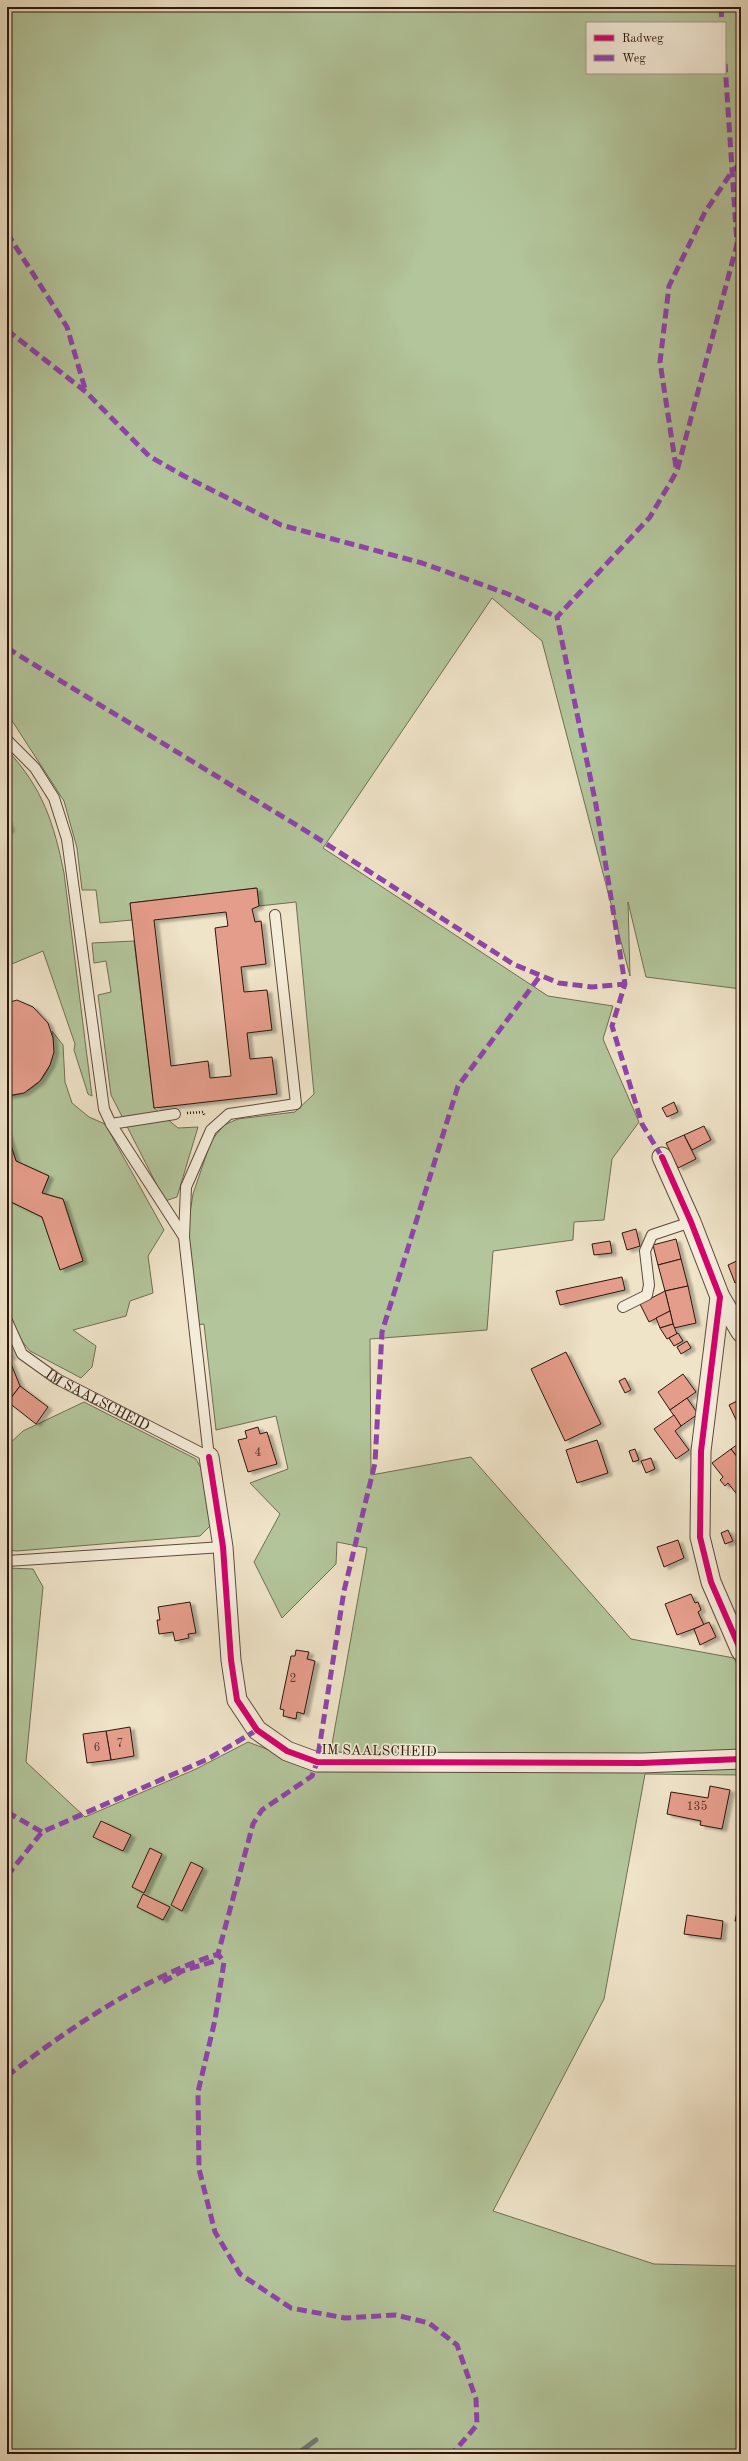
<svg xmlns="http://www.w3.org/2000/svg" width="748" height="2461" viewBox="0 0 748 2461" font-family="'Old Standard TT',serif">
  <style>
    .green { fill: #b3c59b; stroke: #706e54; fill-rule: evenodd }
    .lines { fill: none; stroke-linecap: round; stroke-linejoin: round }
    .stream { stroke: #707a77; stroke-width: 5 }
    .building { fill: #e59d8b; stroke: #2c170c; fill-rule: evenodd; filter: url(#shadow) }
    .service-casing { stroke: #5d4a3b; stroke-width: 12 }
    .minor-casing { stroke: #5d4a3b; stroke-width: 21 }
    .path { stroke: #2c170c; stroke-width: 2.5; stroke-dasharray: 1 2; stroke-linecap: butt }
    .service { stroke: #f5eddb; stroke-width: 10 }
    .minor { stroke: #f5eddb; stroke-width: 19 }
    .quiet { stroke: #8e44ad; stroke-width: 5; stroke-dasharray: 10 5; stroke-linecap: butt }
    .cycleway-casing { stroke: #f5eddb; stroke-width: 8 }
    .cycleway { stroke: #d6006c; stroke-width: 6 }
    .labels { text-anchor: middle; stroke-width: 3.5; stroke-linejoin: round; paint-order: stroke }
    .number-label { font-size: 12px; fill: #5a382c }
    .street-label { font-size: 14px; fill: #2c170c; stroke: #f5eddb }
  </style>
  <defs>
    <filter id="shadow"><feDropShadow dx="4.5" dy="2.5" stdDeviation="1" flood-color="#0004"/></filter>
  </defs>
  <rect width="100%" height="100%" fill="#efe3c8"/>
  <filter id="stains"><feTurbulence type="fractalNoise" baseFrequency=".005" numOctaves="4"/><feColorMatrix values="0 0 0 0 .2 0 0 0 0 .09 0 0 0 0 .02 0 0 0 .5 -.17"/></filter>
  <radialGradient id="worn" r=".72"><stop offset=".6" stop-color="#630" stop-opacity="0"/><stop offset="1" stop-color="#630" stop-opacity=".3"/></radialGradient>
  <g class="green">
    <path d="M7,7H741V989L646,977L628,902L630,976L542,641L492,598L323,848L548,996L613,1006L603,1039L639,1122L612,1159L604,1220L574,1222L573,1240L493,1251L487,1330L370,1339L371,1475L471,1457L631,1639L734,1658L741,1672V1775L645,1774L604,1999L493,2211L654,2264L741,2266V2454H7V1568L33,1569L43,1587L26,1762L85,1817L196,1769L248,1742L327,1772L367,1548L337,1542L336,1564L282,1618L254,1562L280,1514L250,1483L288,1469L276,1416L216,1430L204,1324L196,1325L186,1238L193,1194L211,1141L224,1125L238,1119L295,1112L314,1094L296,902L259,906L256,888L130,903L132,920L100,923L96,890H82L77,848L64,801L7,713ZM587,23H725V73H587Z"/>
    <path d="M7,750C43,788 54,824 64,873L92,1096L88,1094L74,1050L75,1044L43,951L7,966V831L10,829L7,820Z"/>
    <path d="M134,941L154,1108L178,1128L198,1127L177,1197L165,1201L111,1095L98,995L111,992L106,961L94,963L92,943Z"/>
    <path d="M52,1031L63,1045L65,1082L72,1103L89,1117L105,1124L164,1230L148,1256L153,1293L130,1301L126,1316L73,1330L96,1346L92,1367L81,1378L30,1351L18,1336L7,1310V1200L42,1217L60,1269L83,1261L63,1199L42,1193L49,1176L16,1161L7,1133V1096C41,1094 59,1063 52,1031Z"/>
    <path d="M84,1402L196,1459C208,1479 211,1503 210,1526L200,1536L17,1551L7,1550V1446L23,1431Z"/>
  </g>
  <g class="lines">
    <path class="stream" d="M297,2454L316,2440"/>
  </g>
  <g class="building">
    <path d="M7,820L10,829L7,831Z"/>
    <path d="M257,888L259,906L252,909L255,922L261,921L266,964L241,967L244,992L267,990L272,1030L247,1033L250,1059L272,1057L277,1094L154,1108L130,903ZM226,912L228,926L215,928L231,1076L210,1078L208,1061L171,1066L154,920Z"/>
    <path d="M17,1000L33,1007L48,1023L53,1038L54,1052L50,1065L40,1081L24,1093L7,1096V1025L10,1024L7,1014V1003Z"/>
    <path d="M7,1014L10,1024L7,1025Z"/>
    <path d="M674,1102L678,1112L667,1117L662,1108Z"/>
    <path d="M704,1126L711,1140L692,1150L684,1135Z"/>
    <path d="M7,1133L16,1161L49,1176L42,1193L63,1199L83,1261L60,1270L42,1217L7,1200Z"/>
    <path d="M684,1135L696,1159L678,1168L666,1143Z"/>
    <path d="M636,1229L640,1246L627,1250L622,1233Z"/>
    <path d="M676,1239L681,1259L658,1265L653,1245Z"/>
    <path d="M610,1241L612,1253L594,1255L592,1244Z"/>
    <path d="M681,1259L688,1286L665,1291L658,1265Z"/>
    <path d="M741,1259V1281L735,1283L728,1265Z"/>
    <path d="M622,1277L625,1290L560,1305L556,1291Z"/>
    <path d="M741,1284V1293H740L736,1286Z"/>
    <path d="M688,1286L696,1323L674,1328L665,1291Z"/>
    <path d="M665,1291L670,1311L649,1322L640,1304Z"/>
    <path d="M670,1311L673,1324L660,1328L656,1318Z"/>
    <path d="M673,1324L677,1334L667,1339L660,1328Z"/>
    <path d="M678,1333L683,1341L674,1346L669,1338Z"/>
    <path d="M687,1341L691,1348L681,1354L677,1347Z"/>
    <path d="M7,1343L12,1357L7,1359Z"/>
    <path d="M566,1352L601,1424L565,1441L531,1369Z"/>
    <path d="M7,1359H9L20,1386L8,1402Z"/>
    <path d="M683,1374L696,1392L670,1410L658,1392Z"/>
    <path d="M625,1378L631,1390L625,1393L619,1381Z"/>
    <path d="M20,1386L48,1407L36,1424L8,1402Z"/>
    <path d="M687,1398L698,1414L681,1426L670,1410Z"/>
    <path d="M741,1399V1425L739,1426L729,1405Z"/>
    <path d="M674,1415L681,1426L675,1431L689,1450L676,1459L654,1429Z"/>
    <path d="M258,1427L260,1434L267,1432L277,1464L248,1472L238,1440L247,1438L245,1431Z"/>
    <path d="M597,1440L608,1473L577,1483L566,1450Z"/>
    <path d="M741,1442V1462L731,1449Z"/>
    <path d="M635,1449L639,1460L633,1462L629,1451Z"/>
    <path d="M731,1449L741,1462V1495L739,1497L728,1483L725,1486L720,1480L723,1477L712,1463Z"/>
    <path d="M651,1458L655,1469L646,1473L641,1461Z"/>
    <path d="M728,1530L733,1541L725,1544L721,1533Z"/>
    <path d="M678,1540L684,1558L664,1567L657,1547Z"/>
    <path d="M691,1594L695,1603L698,1602L701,1610L698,1612L704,1625L677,1635L665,1604Z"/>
    <path d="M190,1602L196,1633L188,1634L189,1638L175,1641L173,1632L159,1634L157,1620H160L158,1607Z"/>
    <path d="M709,1622L716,1637L700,1645L694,1629Z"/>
    <path d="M296,1650L309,1652L307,1659L315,1661L304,1714L297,1712L296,1719L283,1716L284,1710L280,1709L291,1656H295Z"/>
    <path d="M130,1727L134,1756L111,1760L106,1731Z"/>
    <path d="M106,1731L111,1760L87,1763L83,1734Z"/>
    <path d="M710,1786L730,1790L722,1829L700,1825L701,1821L667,1814L671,1792L708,1798Z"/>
    <path d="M101,1821L131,1835L123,1851L93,1837Z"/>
    <path d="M150,1848L162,1854L144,1893L132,1887Z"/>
    <path d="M191,1862L203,1868L182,1911L171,1905Z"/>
    <path d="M143,1894L170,1907L163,1920L137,1907Z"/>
    <path d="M739,1902L741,1903V1922L735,1921Z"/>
    <path d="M687,1915L723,1921L721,1939L684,1934Z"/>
  </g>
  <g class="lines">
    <g class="service-casing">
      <g id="service">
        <path d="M7,740L35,768L54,798L67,839L104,1109L111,1124L184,1237"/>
        <path d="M111,1124L175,1114"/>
        <path d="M623,1307L647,1295L649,1285L645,1251L652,1235L691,1222"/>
        <path id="s1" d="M7,1321L22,1354L57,1379L209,1457"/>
        <path d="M209,1457L184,1237L186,1187L211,1130L229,1114L296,1104L275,915"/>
        <path d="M7,1561L223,1547"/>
      </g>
    </g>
    <g class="minor-casing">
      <g id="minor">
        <path d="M662,1157L691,1222L720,1297L701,1451L700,1537L711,1582L741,1651"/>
        <path d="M720,1297L741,1332"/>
        <path d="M209,1457L223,1547L231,1660L237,1700L257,1730L287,1751L317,1762L642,1763L741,1759"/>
      </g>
    </g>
    <path class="path" d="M187,1113L203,1112L205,1116"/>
    <use href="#service" class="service"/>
    <use href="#minor" class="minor"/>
    <g class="quiet">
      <path d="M721,7L722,23"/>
      <path d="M7,233L67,327L86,392"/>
      <path d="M7,330L86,392L149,456L184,476L281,525L422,563L508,594L557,617"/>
      <path d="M676,467L660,362L669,286L705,212L733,170L741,164"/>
      <path d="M7,648L311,834L513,964L559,983L592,987L625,984"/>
      <path d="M662,1157L642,1124L612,1026L625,984L596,805L557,617L650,517L677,471L737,244L725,64"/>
      <path d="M7,1812L42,1832"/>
      <path d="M7,1876L42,1832L208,1759L257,1730"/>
      <path d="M163,1982L182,1971L215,1961L218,1954L224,1962L215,2020L198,2092L199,2169L215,2232L240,2274L291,2308L345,2318L396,2315L429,2323L457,2345L476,2399L477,2425L452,2454"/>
      <path d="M7,2076C71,2027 141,1979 218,1954L253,1824L262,1810L312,1776L317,1762L344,1591L375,1463L382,1332L458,1086L540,976"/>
    </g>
    <g class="cycleway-casing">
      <g id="cycleway">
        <path d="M662,1157L691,1222L720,1297L701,1451L700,1537L711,1582L741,1651"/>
        <path d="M209,1457L223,1547L231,1660L237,1700L257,1730L287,1751L317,1762L642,1763L741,1759"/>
      </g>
    </g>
    <use href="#cycleway" class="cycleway"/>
  </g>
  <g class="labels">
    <g class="number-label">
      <text x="258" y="1456">4</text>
      <text x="293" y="1682">2</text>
      <text x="120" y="1747">7</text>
      <text x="97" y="1751">6</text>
      <text x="697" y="1810">135</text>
    </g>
    <g class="street-label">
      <text dy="5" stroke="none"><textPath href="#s1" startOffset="125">IM SAALSCHEID</textPath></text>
      <text transform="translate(379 1750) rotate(1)" y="5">IM SAALSCHEID</text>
    </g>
  </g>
  <rect width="748" height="2461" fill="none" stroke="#efe3c8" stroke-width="24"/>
  <rect x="8" y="8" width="732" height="2445" fill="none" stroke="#2c170c" stroke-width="2"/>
  <rect x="12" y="12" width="724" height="2437" fill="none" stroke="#2c170c"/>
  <rect x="586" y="22" width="140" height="52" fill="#f5eddb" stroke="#a59788"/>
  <rect x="594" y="35" width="20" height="6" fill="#d6006c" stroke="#a59788"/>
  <text x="622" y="42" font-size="12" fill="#2c170c">Radweg</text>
  <rect x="594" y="55" width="20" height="6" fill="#8e44ad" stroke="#a59788"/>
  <text x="622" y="62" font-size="12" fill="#2c170c">Weg</text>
  <rect width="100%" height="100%" filter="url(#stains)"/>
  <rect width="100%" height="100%" fill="url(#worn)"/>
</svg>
